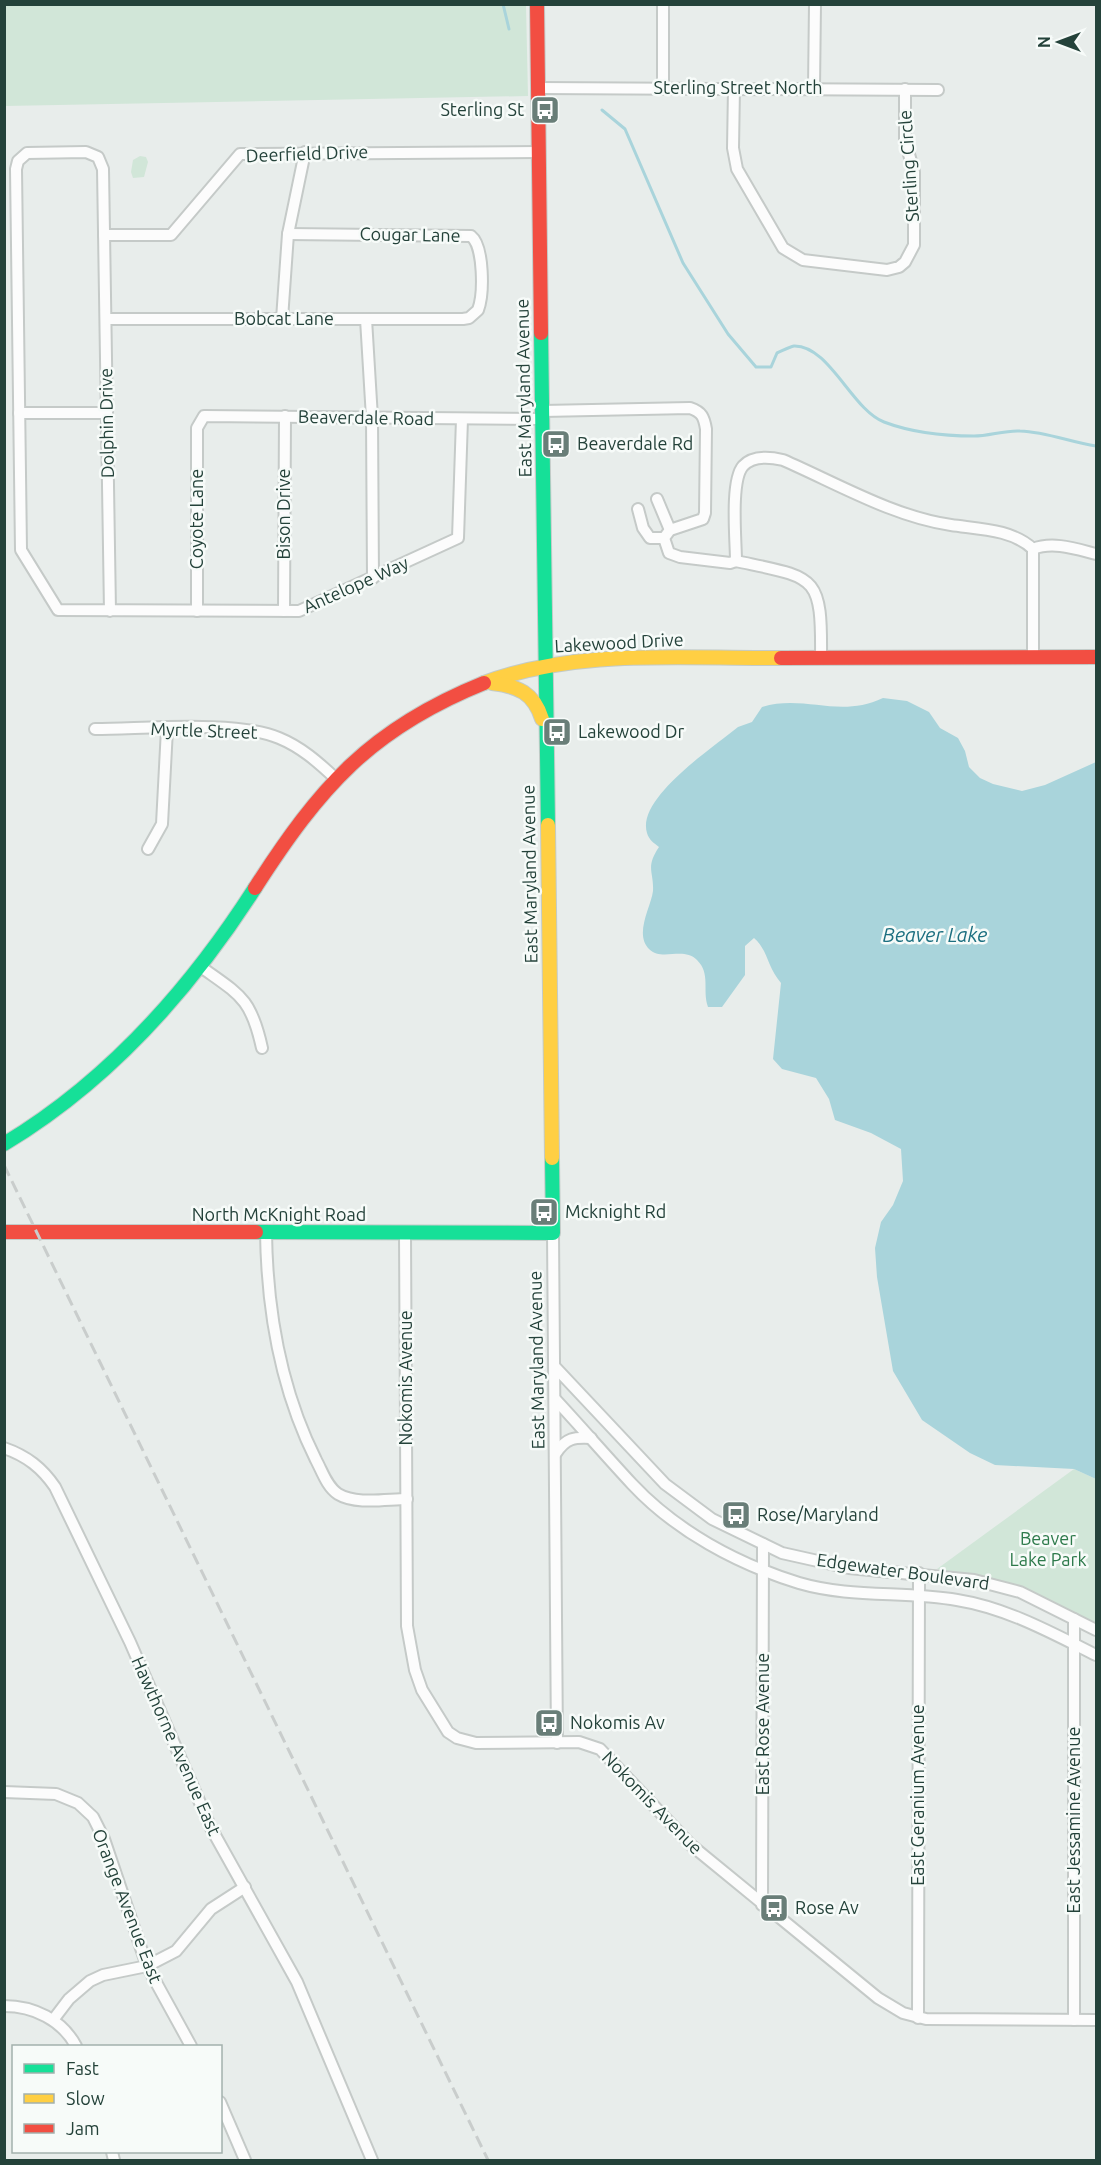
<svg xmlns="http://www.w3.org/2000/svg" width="1101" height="2165" viewBox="0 0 1101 2165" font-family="Ubuntu,sans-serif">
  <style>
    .green { fill: #d1e6d8 }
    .water { fill: #a9d4db }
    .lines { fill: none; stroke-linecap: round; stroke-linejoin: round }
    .stream { stroke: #a9d4db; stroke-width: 3 }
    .street-casing { stroke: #c5cac8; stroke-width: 14 }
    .fast-casing { stroke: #c3cbc8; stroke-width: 16 }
    .slow-casing { stroke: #c3cbc8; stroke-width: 16 }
    .jam-casing { stroke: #c3cbc8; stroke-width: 16 }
    .street { stroke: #fcfcfc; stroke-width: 10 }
    .fast { stroke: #16e098; stroke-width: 14 }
    .slow { stroke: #ffcf43; stroke-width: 14 }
    .jam { stroke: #f24e42; stroke-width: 14 }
    .rail { stroke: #c9cdcc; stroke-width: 3; stroke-dasharray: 12 6; stroke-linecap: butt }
    .labels { text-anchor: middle; stroke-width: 5; stroke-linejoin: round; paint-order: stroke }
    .street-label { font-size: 18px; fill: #24423a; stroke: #f7fbf9 }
    .poi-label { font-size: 18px; fill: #24423a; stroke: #f7fbf9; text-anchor: start }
    .park-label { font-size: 18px; fill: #2d7a4b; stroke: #f7fbf9 }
    .water-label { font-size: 20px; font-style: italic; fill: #1c6f80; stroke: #f7fbf9 }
  </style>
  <rect width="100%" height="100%" fill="#e8edeb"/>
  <g class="green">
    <path d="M4,5H526L528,96L5,106Z"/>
    <path d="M140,156L146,157L148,162L144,177L133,178L131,172L133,160Z"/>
    <path d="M1074,1469L1096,1479V1630L1020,1592L937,1569Z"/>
  </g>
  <path class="water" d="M883,698L907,701L929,712L940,728L958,738L965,751L969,767L980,778L993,784L1022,791L1045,785L1096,762V1479L1074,1469L995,1465L970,1453L922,1420L893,1371L877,1277L875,1248L881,1222L893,1205L903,1181L901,1149L871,1133L835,1120L829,1099L816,1078L782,1069L773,1059L781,983C767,967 768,950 754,938L745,946V975L722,1007H708C702,990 711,974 697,960C683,946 662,962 649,949C634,934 651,907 653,891C654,871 645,868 659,847C654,843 649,840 647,833C636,798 714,747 738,727L752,722L762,707C805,694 839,719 883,698Z"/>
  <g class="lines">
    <g class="stream">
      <path d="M503,4L509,29"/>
      <path d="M602,110L625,129L683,263L728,334L756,367H771L777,353C782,351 789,347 794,346C829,345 852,410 884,422C913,433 944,436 974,436C989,436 1005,430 1020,431C1047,432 1070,442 1096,446"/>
    </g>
    <g class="street-casing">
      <g id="street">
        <path d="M538,88L938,90"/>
        <path d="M663,88V4"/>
        <path d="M734,88L733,148L737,169L783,248L803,260L887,270L899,267L905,262L914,245V172L905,140V89"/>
        <path d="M814,88L815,4"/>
        <path d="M104,235H171L240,154L539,152"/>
        <path d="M106,319H463L469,318L478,310C484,294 484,246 471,236L288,234"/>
        <path d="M282,319L288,234L305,152"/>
        <path d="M366,319L372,418L373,578"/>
        <path d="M543,411L690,408C702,412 704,417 706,429L705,513L703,519L670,530L664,538L669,553L680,557L730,563L736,561"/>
        <path d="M19,413H107"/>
        <path d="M657,499L670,530"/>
        <path d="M638,509L643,528L650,538H664"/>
        <path d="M1033,549C1053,541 1076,549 1096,554"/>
        <path d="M110,611L103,169L98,157L86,152L27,153L18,161L16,169L21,550L58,610L299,611L458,538L462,419"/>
        <path d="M197,611V428L204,416L543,419"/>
        <path d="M284,611L285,416"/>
        <path d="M821,657C822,573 815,578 736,561C736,541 730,481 743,466C753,455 770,457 783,460C836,483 894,517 951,525C978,529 1012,529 1033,549V657"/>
        <path d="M95,729C144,729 237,720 279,738C301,747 318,762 335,778"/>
        <path d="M148,849L162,824L167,729"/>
        <path d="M201,967C240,995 251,998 262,1048"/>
        <path d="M266,1232C267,1311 281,1390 316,1460C322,1471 327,1487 338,1494C356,1505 387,1499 407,1499"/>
        <path d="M405,1233L407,1626L415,1670L422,1690L448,1732L457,1738L476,1743L579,1742L600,1749L691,1845L878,1998L903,2013L926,2019L1096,2020"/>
        <path d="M553,1233L557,1743"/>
        <path d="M555,1367L665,1484L712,1519L782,1553L849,1568L974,1580L1020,1592L1096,1630"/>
        <path d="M555,1399C581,1427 606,1456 632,1484C676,1531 737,1564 799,1583C850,1598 905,1591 957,1600C1007,1608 1052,1633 1096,1655"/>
        <path d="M4,1448C27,1456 42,1468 55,1487L130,1642L211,1828L297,1982L372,2160"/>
        <path d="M556,1453C566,1438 574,1437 591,1438"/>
        <path d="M4,1792L56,1794L78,1803L93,1817L104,1839L147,1966L191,2046"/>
        <path d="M762,1905L763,1544"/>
        <path d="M4,2006C34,2006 62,2020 76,2046"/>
        <path d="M918,2018L919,1573"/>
        <path d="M53,2020L69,1999L90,1981L103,1975L147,1966L176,1951L211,1909L245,1887"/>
        <path d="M1074,2020V1619"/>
        <path d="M220,2102L245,2160"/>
        <path d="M112,2152L114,2160"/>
      </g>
    </g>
    <g class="fast-casing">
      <g id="fast">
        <path d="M541,333L548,825"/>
        <path d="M4,1144C109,1081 189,991 255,888"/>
        <path d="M256,1232L553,1233L552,1158"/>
      </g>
    </g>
    <g class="slow-casing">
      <g id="slow">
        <path d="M484,683C578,648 682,659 781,658"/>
        <path d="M492,683C518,686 534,693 542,719"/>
        <path d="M548,825L552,1158"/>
      </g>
    </g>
    <g class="jam-casing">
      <g id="jam">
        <path d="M537,4L541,333"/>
        <path d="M781,658L1096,657"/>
        <path d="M255,888C320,787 370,729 484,683"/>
        <path d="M4,1232H256"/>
      </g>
    </g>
    <use href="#street" class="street"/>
    <use href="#fast" class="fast"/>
    <use href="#slow" class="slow"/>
    <use href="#jam" class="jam"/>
    <path class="rail" d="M4,1165L488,2160"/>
  </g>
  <defs>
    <g id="bus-square" transform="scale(1.5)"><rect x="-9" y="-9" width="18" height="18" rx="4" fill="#697e78" stroke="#f7fbf9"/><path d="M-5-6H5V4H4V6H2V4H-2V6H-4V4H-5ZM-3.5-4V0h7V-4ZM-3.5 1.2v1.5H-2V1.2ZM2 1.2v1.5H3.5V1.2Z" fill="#fff"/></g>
  </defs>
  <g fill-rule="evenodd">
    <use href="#bus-square" x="545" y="110"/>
    <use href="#bus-square" x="556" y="444"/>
    <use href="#bus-square" x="557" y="732"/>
    <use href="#bus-square" x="544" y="1212"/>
    <use href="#bus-square" x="736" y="1515"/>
    <use href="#bus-square" x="549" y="1723"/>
    <use href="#bus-square" x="774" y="1908"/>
  </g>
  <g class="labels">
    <g class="street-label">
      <text x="738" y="94">Sterling Street North</text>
      <text transform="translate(307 154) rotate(-2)" y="6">Deerfield Drive</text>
      <text transform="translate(909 166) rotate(-94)" y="6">Sterling Circle</text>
      <text transform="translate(410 235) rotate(1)" y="6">Cougar Lane</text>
      <text x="284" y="325">Bobcat Lane</text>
      <text transform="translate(524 388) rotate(-91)" y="6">East Maryland Avenue</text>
      <text transform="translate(366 418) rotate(1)" y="6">Beaverdale Road</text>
      <text transform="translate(107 423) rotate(-91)" y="6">Dolphin Drive</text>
      <text transform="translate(284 514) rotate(-90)" y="6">Bison Drive</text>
      <text transform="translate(197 519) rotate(-90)" y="6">Coyote Lane</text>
      <text transform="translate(356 585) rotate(-24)" y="6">Antelope Way</text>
      <text transform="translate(619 643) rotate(-3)" y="6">Lakewood Drive</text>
      <text transform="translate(204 731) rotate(2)" y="6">Myrtle Street</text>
      <text transform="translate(530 874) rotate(-91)" y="6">East Maryland Avenue</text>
      <text x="279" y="1221">North McKnight Road</text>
      <text transform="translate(537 1360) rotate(-91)" y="6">East Maryland Avenue</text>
      <text transform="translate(406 1378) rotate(-90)" y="6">Nokomis Avenue</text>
      <text transform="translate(903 1572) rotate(8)" y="6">Edgewater Boulevard</text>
      <text transform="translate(763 1724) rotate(-90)" y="6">East Rose Avenue</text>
      <text transform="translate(176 1746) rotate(66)" y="6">Hawthorne Avenue East</text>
      <text transform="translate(918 1795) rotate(-90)" y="6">East Geranium Avenue</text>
      <text transform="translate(652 1803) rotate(46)" y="6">Nokomis Avenue</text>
      <text transform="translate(1074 1820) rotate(-90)" y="6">East Jessamine Avenue</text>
      <text transform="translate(127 1906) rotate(69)" y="6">Orange Avenue East</text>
    </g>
    <g class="poi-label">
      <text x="524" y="116" text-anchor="end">Sterling St</text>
      <text x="577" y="450">Beaverdale Rd</text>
      <text x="578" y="738">Lakewood Dr</text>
      <text x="565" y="1218">Mcknight Rd</text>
      <text x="757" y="1521">Rose/Maryland</text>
      <text x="570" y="1729">Nokomis Av</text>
      <text x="795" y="1914">Rose Av</text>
    </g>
    <g class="park-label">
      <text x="1048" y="1545">Beaver<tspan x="1048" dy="21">Lake Park</tspan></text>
    </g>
    <g class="water-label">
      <text x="935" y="942">Beaver Lake</text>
    </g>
  </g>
  <rect width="1101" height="2165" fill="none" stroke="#24423a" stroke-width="12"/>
  <rect x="12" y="2045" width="210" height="108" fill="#f7fbf9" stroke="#a3b1ad" stroke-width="1.5"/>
  <rect x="24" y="2064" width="30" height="9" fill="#16e098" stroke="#a3b1ad" stroke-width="1.5"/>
  <text x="66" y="2075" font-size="18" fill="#24423a">Fast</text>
  <rect x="24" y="2094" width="30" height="9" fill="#ffcf43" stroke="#a3b1ad" stroke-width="1.5"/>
  <text x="66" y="2105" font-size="18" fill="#24423a">Slow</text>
  <rect x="24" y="2124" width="30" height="9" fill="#f24e42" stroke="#a3b1ad" stroke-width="1.5"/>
  <text x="66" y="2135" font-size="18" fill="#24423a">Jam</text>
  <g transform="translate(1059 42) rotate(270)" stroke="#f7fbf9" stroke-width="4.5" paint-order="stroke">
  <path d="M0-4.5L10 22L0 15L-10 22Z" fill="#24423a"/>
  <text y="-9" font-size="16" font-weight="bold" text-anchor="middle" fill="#24423a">N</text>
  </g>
</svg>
